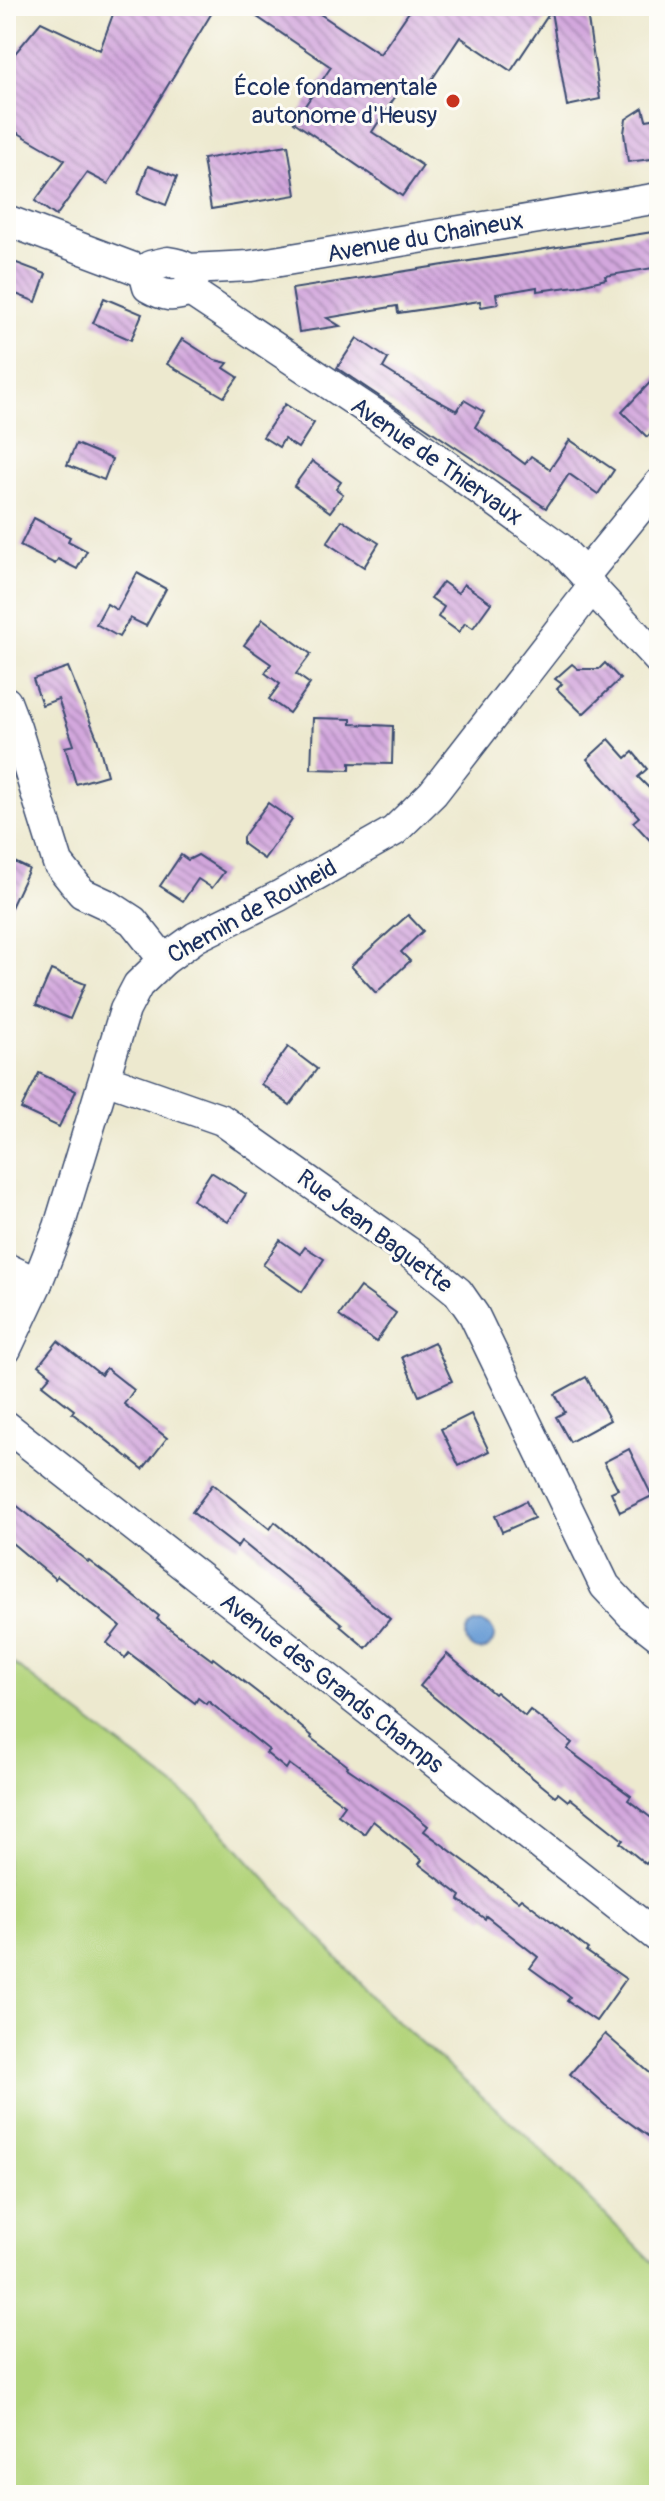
<svg xmlns="http://www.w3.org/2000/svg" width="665" height="2501" viewBox="0 0 665 2501" font-family="Pangolin,sans-serif">
  <style>
    .green { fill: #b3d47b; stroke: #67826c; stroke-width: 2 }
    .water { fill: #6b9dd5; stroke: #43669a; stroke-width: 2 }
    .building { fill: url(#building-back-hatch) }
    .lines { fill: none; stroke-linecap: round; stroke-linejoin: round }
    .minor-casing { stroke: #3a4b6f; stroke-width: 33 }
    .minor { stroke: #fff; stroke-width: 30 }
    .poi-dot { fill: #c8321e; stroke: #fdfcf7; stroke-width: 3 }
    .labels { text-anchor: middle; stroke-width: 6; stroke-linejoin: round; paint-order: stroke }
    .poi-label { font-size: 24px; fill: #1b2f5e; stroke: #fdfcf7; text-anchor: end }
    .street-label { font-size: 24px; fill: #1b2f5e; stroke: #fdfcf7 }
  </style>
  <defs>
    <pattern id="building-back-hatch" width="6" height="6" patternUnits="userSpaceOnUse" patternTransform="scale(2)"><rect width="6" height="6" fill="#d3a7dd"/><path d="M-1 5l2 2M0 0l6 6M5-1l2 2" fill="none" stroke="#aa88b6"/></pattern>
  </defs>
  <rect width="100%" height="100%" fill="#fdfcf7"/>
  <filter id="ink" filterUnits="userSpaceOnUse"><feTurbulence type="fractalNoise" baseFrequency=".0125" numOctaves="2"/><feDisplacementMap in="SourceGraphic" scale="16" xChannelSelector="R" yChannelSelector="G"/><feConvolveMatrix kernelMatrix="1 2 1 2 8 2 1 2 1" color-interpolation-filters="sRGB"/></filter>
  <filter id="wash" filterUnits="userSpaceOnUse"><feTurbulence type="fractalNoise" baseFrequency=".006" numOctaves="4" result="noise"/><feDisplacementMap in="SourceGraphic" scale="32" xChannelSelector="R" yChannelSelector="G"/><feGaussianBlur stdDeviation="1.8" result="paint"/><feColorMatrix in="noise" values="0 0 0 0 0 0 0 0 0 0 0 0 0 0 0 0 0 1.4 0 .05"/><feComposite in="paint" operator="in"/></filter>
  <g filter="url(#wash)">
    <rect width="100%" height="100%" fill="#ede9cf"/>
    <path class="green" d="M6,1658L199,1805L386,2012L527,2136L659,2269V2495H6Z"/>
    <circle class="water" cx="480" cy="1636" r="14"/>
    <g id="blocks">
      <g class="building">
        <path d="M116,6H216L108,184L87,173L56,216L35,201L65,160L6,126V64L41,22L100,50Z"/>
        <path d="M241,6H308L380,54L413,6H586L600,99L567,106L551,11L511,71L460,37L423,93L405,82L372,132L423,166L402,196L294,122L331,67Z"/>
        <path d="M643,108L646,120L659,118V158L628,162L624,133L626,119Z"/>
        <path d="M288,145L296,195L211,209L203,159Z"/>
        <path d="M148,166L177,177L166,205L138,194Z"/>
        <path d="M659,231V267L605,276L606,279L576,286L537,291V287L496,294L498,304L481,307L480,301L398,313L397,306L327,318L340,326L299,332L292,289Z"/>
        <path d="M6,259L46,274L36,302L6,290Z"/>
        <path d="M104,298L142,314L131,340L93,323Z"/>
        <path d="M357,338L388,359L383,368L418,390L457,411L464,400L484,412L475,427L525,464L531,456L550,469L570,440L614,470L598,494L569,474L546,508L337,368Z"/>
        <path d="M182,339L215,360L228,363L224,368L238,377L224,397L167,364Z"/>
        <path d="M659,373V425L647,437L622,412Z"/>
        <path d="M285,404L314,423L298,448L284,439L279,447L263,437Z"/>
        <path d="M76,444L112,459L104,480L67,465Z"/>
        <path d="M312,461L341,482L336,489L343,494L330,512L294,486Z"/>
        <path d="M34,518L70,537L68,541L87,551L77,569L58,559L55,564L20,546Z"/>
        <path d="M342,520L379,543L364,567L327,543Z"/>
        <path d="M137,573L166,589L146,626L130,618L119,637L96,624L107,604L117,610Z"/>
        <path d="M443,582L458,593L464,584L491,603L473,628L465,623L459,632L438,617L444,607L431,598Z"/>
        <path d="M263,619L311,654L296,674L310,684L289,713L269,699L280,684L265,673L271,664L244,645Z"/>
        <path d="M605,663L620,679L583,714L557,689L562,684L555,679L572,664L578,669H599Z"/>
        <path d="M68,667L97,738L107,775L76,784L65,747L74,745L58,699L42,705L33,679Z"/>
        <path d="M313,718L351,719V724L393,726L392,764L350,763V770L311,769Z"/>
        <path d="M609,739L626,758L633,752L647,769L638,777L659,798V850L633,822L639,817L587,759Z"/>
        <path d="M268,803L292,820L264,859L243,844V837Z"/>
        <path d="M181,855L188,860L198,855L224,872L212,888L198,879L183,901L160,886Z"/>
        <path d="M6,858L29,869L6,918Z"/>
        <path d="M408,915L423,931L401,952L410,961L376,993L351,966Z"/>
        <path d="M51,970L85,984L70,1019L36,1005Z"/>
        <path d="M288,1047L317,1069L290,1105L261,1084Z"/>
        <path d="M39,1073L76,1091L59,1127L21,1109Z"/>
        <path d="M211,1172L246,1194L228,1222L193,1200Z"/>
        <path d="M280,1240L300,1254L305,1247L324,1259L302,1292L263,1265Z"/>
        <path d="M360,1287L396,1313L376,1342L339,1316Z"/>
        <path d="M58,1341L101,1375L106,1368L134,1390L124,1404L167,1438L143,1469L72,1413L74,1410L42,1385L51,1375L39,1365Z"/>
        <path d="M434,1342L452,1381L419,1396L402,1357Z"/>
        <path d="M586,1377L610,1420L570,1442L556,1417L565,1412L555,1394Z"/>
        <path d="M471,1414L489,1451L459,1466L441,1429Z"/>
        <path d="M629,1449L652,1496L620,1512L611,1492L618,1489L604,1462Z"/>
        <path d="M213,1484L270,1529L275,1522L390,1619L366,1648L340,1626L342,1624L241,1541L237,1547L192,1512Z"/>
        <path d="M6,1497L88,1562L89,1561L110,1577L159,1616L157,1619L212,1660L213,1658L293,1720L312,1736L311,1738L348,1766L347,1768L406,1808L428,1826L424,1831L518,1901L521,1898L588,1949L586,1951L626,1979L596,2021L567,2001L570,1997L530,1968L538,1957L486,1916L485,1919L459,1900L461,1896L419,1864L422,1860L373,1821L364,1834L338,1815L345,1805L289,1764L286,1769L266,1753L269,1750L208,1701L206,1704L198,1698L195,1703L129,1653L125,1658L107,1643L120,1626L57,1576L55,1579L6,1538Z"/>
        <path d="M526,1501L534,1518L502,1532L495,1516Z"/>
        <path d="M447,1654L494,1694L496,1692L525,1716L530,1710L572,1743L567,1749L631,1796L628,1800L659,1824V1847L646,1864L620,1843L623,1840L570,1798L568,1801L558,1793L555,1796L420,1686Z"/>
        <path d="M605,2034L659,2081V2144L605,2105L570,2074Z"/>
      </g>
    </g>
  </g>
  <g filter="url(#ink)">
    <use href="#blocks" fill-opacity="0" stroke="#3a4b6f" stroke-width="2"/>
    <g class="lines">
      <g class="minor-casing">
        <g id="minor">
          <path d="M6,220L144,272"/>
          <path d="M168,262C182,264 189,266 194,280L190,291C173,298 164,296 148,287L144,272L150,266Z"/>
          <path d="M190,269L250,266L659,198"/>
          <path d="M190,291L385,421L560,548L585,575L592,588L659,660"/>
          <path d="M585,575L659,484"/>
          <path d="M6,702L16,728L58,863L82,893L110,906L133,921L164,960"/>
          <path d="M105,1079L222,1120L410,1253L458,1292L474,1315L605,1586L632,1615L659,1636"/>
          <path d="M6,1268L37,1283"/>
          <path d="M6,1349L37,1283L59,1227L125,1010L138,985L164,960L196,937L279,896L394,831L433,793L592,588"/>
          <path d="M6,1426L659,1938"/>
        </g>
      </g>
      <use href="#minor" class="minor"/>
    </g>
  </g>
  <circle class="poi-dot" cx="453" cy="101" r="8"/>
  <g class="labels">
    <g class="poi-label">
      <text x="437" y="95">École fondamentale<tspan x="437" dy="28">autonome d'Heusy</tspan></text>
    </g>
    <g class="street-label">
      <text transform="translate(425 237) rotate(-10)" y="8">Avenue du Chaineux</text>
      <text transform="translate(437 461) rotate(35)" y="8">Avenue de Thiervaux</text>
      <text transform="translate(252 911) rotate(-29)" y="8">Chemin de Rouheid</text>
      <text transform="translate(375 1231) rotate(37)" y="8">Rue Jean Baguette</text>
      <text transform="translate(332 1683) rotate(38)" y="8">Avenue des Grands Champs</text>
    </g>
  </g>
  <rect width="665" height="2501" fill="none" stroke="#fdfcf7" stroke-width="32"/>
</svg>
